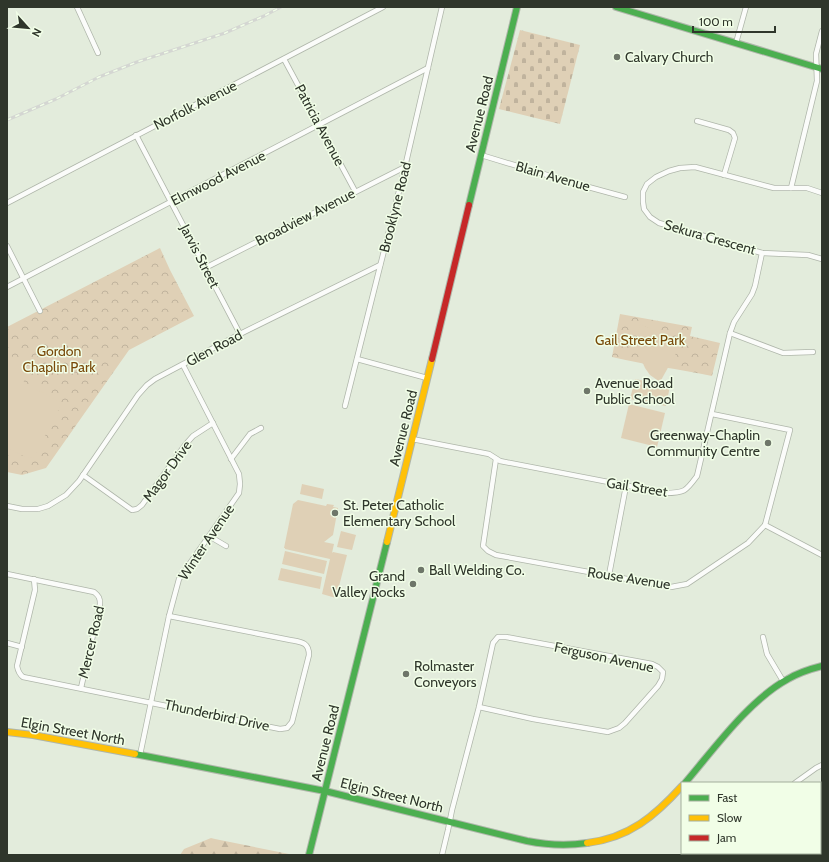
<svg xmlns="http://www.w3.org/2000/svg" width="829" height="862" viewBox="0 0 829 862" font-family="Cabin,sans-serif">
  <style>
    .forest { fill: url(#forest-firs) }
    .cemetery { fill: url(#cemetery-stones) }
    .park { fill: url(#park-crowns) }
    .pitch { fill: #dfd0b6 }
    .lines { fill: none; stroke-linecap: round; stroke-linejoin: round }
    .street-casing { stroke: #afb6aa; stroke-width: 6 }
    .fast-casing { stroke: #afb6aa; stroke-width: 8 }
    .slow-casing { stroke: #afb6aa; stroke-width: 8 }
    .jam-casing { stroke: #afb6aa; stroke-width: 8 }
    .street { stroke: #fbfcfa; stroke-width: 4.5 }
    .fast { stroke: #4caf50; stroke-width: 6 }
    .slow { stroke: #ffc107; stroke-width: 6 }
    .jam { stroke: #c62828; stroke-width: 6 }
    .rail-casing { stroke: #d4d6d2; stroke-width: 3 }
    .rail { stroke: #f1fee7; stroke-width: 1.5; stroke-dasharray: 4.5; stroke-linecap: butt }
    .poi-dot { fill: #6e7669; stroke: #f1fee7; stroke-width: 1.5 }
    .labels { text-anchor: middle; stroke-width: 3; stroke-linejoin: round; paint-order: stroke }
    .poi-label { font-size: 14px; fill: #2f362b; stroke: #f1fee7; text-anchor: start }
    .street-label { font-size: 14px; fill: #2f362b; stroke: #f1fee7 }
    .park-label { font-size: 14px; fill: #784909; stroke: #f1fee7 }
  </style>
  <defs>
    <pattern id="forest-firs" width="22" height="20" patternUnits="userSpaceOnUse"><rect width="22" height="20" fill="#dfd0b6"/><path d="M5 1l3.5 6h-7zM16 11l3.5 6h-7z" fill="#c0b39d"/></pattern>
    <pattern id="cemetery-stones" width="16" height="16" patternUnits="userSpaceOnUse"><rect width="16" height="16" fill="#dfd0b6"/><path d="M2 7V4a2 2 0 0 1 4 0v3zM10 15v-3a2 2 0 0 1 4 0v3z" fill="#c0b39d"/></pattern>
    <pattern id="park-crowns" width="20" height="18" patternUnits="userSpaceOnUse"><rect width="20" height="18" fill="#dfd0b6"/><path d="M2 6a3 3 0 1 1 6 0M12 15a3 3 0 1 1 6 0" fill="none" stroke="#c0b39d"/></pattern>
  </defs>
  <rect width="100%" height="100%" fill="#e3ecdc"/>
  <path class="forest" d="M211,838L215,839L294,855H180L184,849Z"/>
  <path class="cemetery" d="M520,30L580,45L560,124L499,109Z"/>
  <g class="park">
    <path d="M160,248L170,270L194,316L129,350L46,468L22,475L7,472V327Z"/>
    <path d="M620,314L692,327L690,336L720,343L712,376C679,369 645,365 612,357Z"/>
  </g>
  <g class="pitch">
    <path d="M640,324L678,340L680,346L660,382L650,375L645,368L638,352L637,336Z"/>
    <path d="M8,348L27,388H34L62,403L34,457L28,458L7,448V349Z"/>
    <path d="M635,379L670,386L666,406L630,399Z"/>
    <path d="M629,404L665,413L657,447L621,438Z"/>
    <path d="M302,484L324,489L322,499L300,494Z"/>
    <path d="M298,500L326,506L327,504L334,505L333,507L338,508L333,535L324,542L334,544L332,553L333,552L347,555L336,598L322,594L330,559L285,549V548H284L293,504Z"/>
    <path d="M341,531L356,535L352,550L337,547Z"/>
    <path d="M285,551L327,561L324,574L282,564Z"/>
    <path d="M281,568L322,577L320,589L278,580Z"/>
  </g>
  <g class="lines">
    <g class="street-casing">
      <g id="street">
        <path d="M77,7L98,53"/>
        <path d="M736,43L746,7"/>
        <path d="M284,59L355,191"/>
        <path d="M697,121L729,130L733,133L735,138L724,175"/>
        <path d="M136,135L240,334"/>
        <path d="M481,155L570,182L625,197"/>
        <path d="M791,188L817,81L816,54L822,31"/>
        <path d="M822,193L807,188H774L695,167L680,168L669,171L656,177L647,184L643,192V202L644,209L650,217L659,223L670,226L762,253L808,255L822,259"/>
        <path d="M7,203L383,7"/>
        <path d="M7,246L40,311"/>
        <path d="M205,268L405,167"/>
        <path d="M7,287L428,68"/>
        <path d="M730,333L783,353L813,352"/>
        <path d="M357,359L427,378"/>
        <path d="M345,406L405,167L442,7"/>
        <path d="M412,439L489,454L500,461L665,493C685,493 686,491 697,476L730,333L734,322L752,294L755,286L762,253"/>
        <path d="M231,459L250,434L261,428"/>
        <path d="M496,459L483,546L488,551L496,555L671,587L687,584L748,543L765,525L790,430L712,414"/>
        <path d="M83,475L132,510L137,509L142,505L185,445L193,436L213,423"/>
        <path d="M7,506L22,509H38L48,506L66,495L79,481L138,395L147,385L155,379L240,334L380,265"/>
        <path d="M765,525L822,555"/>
        <path d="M209,536L226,546"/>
        <path d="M7,574L94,592C99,596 100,598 100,604L81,688"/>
        <path d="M609,575L626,486"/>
        <path d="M34,579L35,590L17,666C18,671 19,674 23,677L280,729L287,728L292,722L309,655C309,642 301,642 290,640L169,616"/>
        <path d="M763,637L767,654L783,681"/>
        <path d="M7,643L22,647"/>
        <path d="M140,755L169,616L179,579L239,493L240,484L239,474L183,365"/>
        <path d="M795,783L816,768L822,765"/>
        <path d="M820,825L822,829"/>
        <path d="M442,855L448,830L452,810L479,707L493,643L498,637H506L652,664L658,667L663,672L662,679L658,686L625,723L619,728L608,732L533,719L479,707"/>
        <path d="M728,855L730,853"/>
      </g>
    </g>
    <g class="fast-casing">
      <g id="fast">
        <path d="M616,7L822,69"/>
        <path d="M469,205L517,7"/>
        <path d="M135,754L325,791L527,841C547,845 567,846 587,843"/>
        <path d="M685,783C714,749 749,700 788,679C798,673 810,669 822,666"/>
        <path d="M309,855L387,542"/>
      </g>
    </g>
    <g class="slow-casing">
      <g id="slow">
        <path d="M387,542L432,359"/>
        <path d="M7,732L33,735L135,754"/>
        <path d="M587,843C629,838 655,816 682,786"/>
      </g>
    </g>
    <g class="jam-casing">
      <path id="jam" d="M432,359L469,205"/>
    </g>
    <use href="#street" class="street"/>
    <use href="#fast" class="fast"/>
    <use href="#slow" class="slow"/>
    <use href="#jam" class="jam"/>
    <g class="rail-casing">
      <path id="rail" d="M7,120L56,99L99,77L137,62L225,33L264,16L281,7"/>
    </g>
    <use href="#rail" class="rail"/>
  </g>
  <g class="poi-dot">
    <circle cx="617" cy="57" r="4"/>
    <circle cx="587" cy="391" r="4"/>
    <circle cx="768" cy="443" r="4"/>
    <circle cx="335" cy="513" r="4"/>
    <circle cx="421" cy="570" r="4"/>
    <circle cx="413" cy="584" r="4"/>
    <circle cx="406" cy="674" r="4"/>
  </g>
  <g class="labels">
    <g class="poi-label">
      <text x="625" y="62">Calvary Church</text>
      <text x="595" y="388">Avenue Road<tspan x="595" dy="16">Public School</tspan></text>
      <text x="760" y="440" text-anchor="end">Greenway-Chaplin<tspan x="760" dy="16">Community Centre</tspan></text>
      <text x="343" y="510">St. Peter Catholic<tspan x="343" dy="16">Elementary School</tspan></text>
      <text x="429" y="575">Ball Welding Co.</text>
      <text x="405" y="581" text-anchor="end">Grand<tspan x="405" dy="16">Valley Rocks</tspan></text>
      <text x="414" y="671">Rolmaster<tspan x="414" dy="16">Conveyors</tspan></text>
    </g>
    <g class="street-label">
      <text transform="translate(195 105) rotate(-27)" y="5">Norfolk Avenue</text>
      <text transform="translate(479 114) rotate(-76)" y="5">Avenue Road</text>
      <text transform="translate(320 125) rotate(62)" y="5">Patricia Avenue</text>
      <text transform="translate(553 176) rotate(16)" y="5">Blain Avenue</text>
      <text transform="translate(218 178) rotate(-27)" y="5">Elmwood Avenue</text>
      <text transform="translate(395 207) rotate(-76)" y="5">Brooklyne Road</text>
      <text transform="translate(305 217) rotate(-27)" y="5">Broadview Avenue</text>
      <text transform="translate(710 237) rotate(16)" y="5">Sekura Crescent</text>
      <text transform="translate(200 256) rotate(63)" y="5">Jarvis Street</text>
      <text transform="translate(214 348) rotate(-28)" y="5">Glen Road</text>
      <text transform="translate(403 428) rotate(-76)" y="5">Avenue Road</text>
      <text transform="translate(167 471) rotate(-54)" y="5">Magor Drive</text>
      <text transform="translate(637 487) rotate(9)" y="5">Gail Street</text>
      <text transform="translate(206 542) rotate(-56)" y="5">Winter Avenue</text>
      <text transform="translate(629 578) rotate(9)" y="5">Rouse Avenue</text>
      <text transform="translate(91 642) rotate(-77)" y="5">Mercer Road</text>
      <text transform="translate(604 657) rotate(12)" y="5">Ferguson Avenue</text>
      <text transform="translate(217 715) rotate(12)" y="5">Thunderbird Drive</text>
      <text transform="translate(73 731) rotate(10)" y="5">Elgin Street North</text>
      <text transform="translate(325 743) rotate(-76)" y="5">Avenue Road</text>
      <text transform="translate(392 795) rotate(14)" y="5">Elgin Street North</text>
    </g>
    <g class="park-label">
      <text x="640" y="345">Gail Street Park</text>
      <text x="59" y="356">Gordon<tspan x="59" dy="16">Chaplin Park</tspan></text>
    </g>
  </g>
  <rect width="829" height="862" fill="none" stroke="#2f362b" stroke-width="16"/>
  <rect x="681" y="782" width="140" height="72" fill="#f1fee7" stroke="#a3ae9c"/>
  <rect x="689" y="795" width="20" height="6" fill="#4caf50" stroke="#a3ae9c"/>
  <text x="717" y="802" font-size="12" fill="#2f362b">Fast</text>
  <rect x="689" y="815" width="20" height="6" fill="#ffc107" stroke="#a3ae9c"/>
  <text x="717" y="822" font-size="12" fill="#2f362b">Slow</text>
  <rect x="689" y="835" width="20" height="6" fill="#c62828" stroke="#a3ae9c"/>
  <text x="717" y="842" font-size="12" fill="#2f362b">Jam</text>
  <g transform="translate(28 28) rotate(117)" stroke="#f1fee7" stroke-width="3" paint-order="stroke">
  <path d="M0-3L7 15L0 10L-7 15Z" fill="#2f362b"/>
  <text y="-6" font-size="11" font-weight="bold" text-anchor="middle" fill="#2f362b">N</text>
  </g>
  <path d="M693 26v6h82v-6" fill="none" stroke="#2f362b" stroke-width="2"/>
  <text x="699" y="26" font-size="12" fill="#2f362b" stroke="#f1fee7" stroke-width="3" paint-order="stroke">100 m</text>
</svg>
